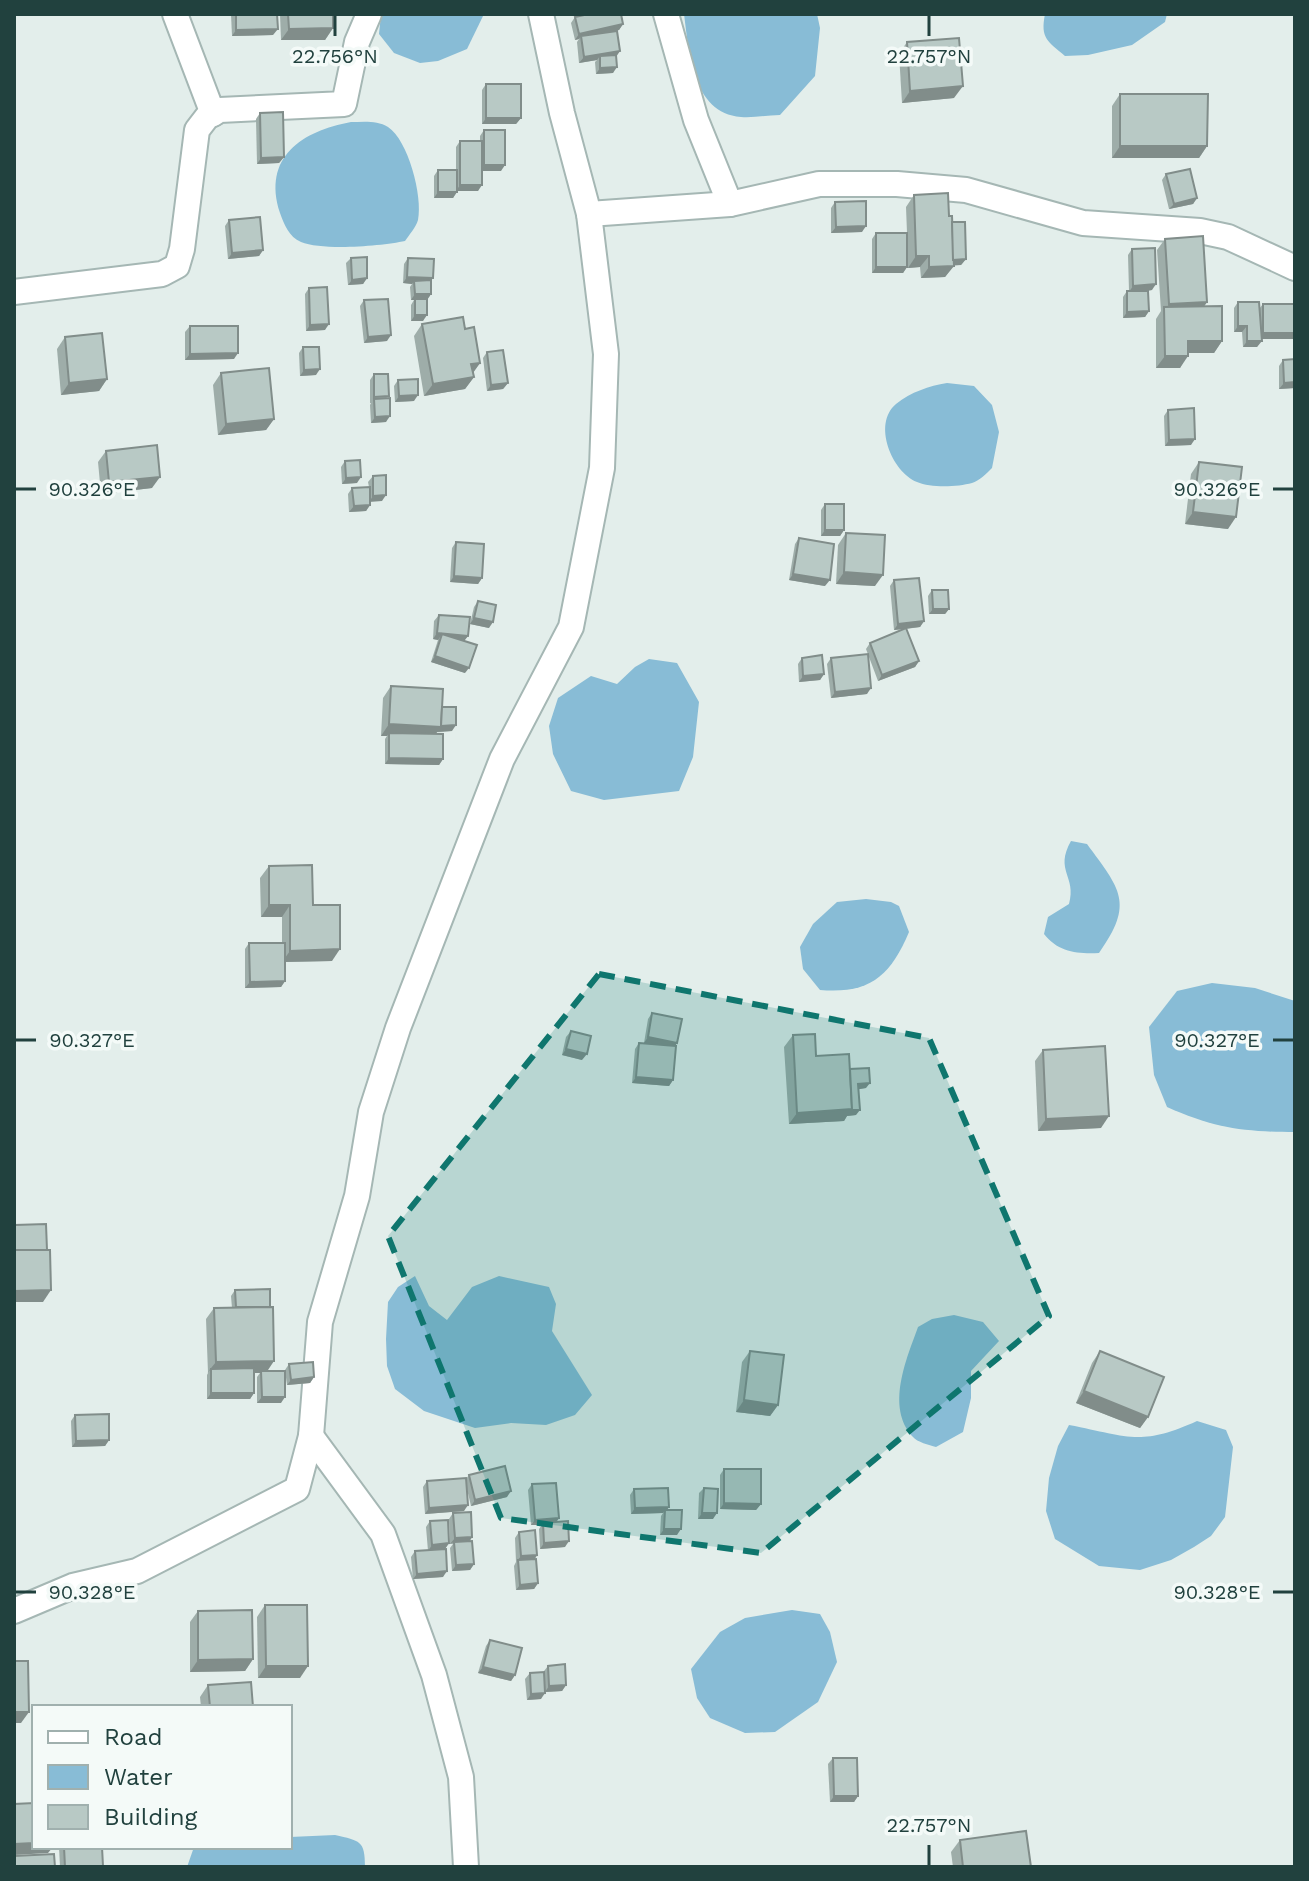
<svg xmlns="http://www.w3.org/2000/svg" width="1309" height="1881" viewBox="0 0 1309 1881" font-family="'Work Sans',sans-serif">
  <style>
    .water { fill: #88bcd6 }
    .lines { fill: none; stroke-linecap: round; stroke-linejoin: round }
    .minor-casing { stroke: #a5b7b4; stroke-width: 28 }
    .minor { stroke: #fff; stroke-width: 24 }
    .wall { fill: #9eada9 }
    .shaded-wall { fill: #818d8a }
    .building { fill: #b8c9c5; stroke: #818d8a; stroke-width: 2 }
    .marked { fill: #0f766e; fill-opacity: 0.2; stroke: #0f766e; stroke-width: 6; stroke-dasharray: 16 10; stroke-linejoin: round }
    .ticks { fill: none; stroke: #21413e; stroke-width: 3 }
    .ticks-label { font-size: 20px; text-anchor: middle; fill: #21413e; stroke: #f4faf8; stroke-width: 7; stroke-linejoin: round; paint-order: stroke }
  </style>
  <rect width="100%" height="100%" fill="#e3eeeb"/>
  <g class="water">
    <path d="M381,14H484L467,49L438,61L420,63L394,53L379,34Z"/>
    <path d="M684,14H817L820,28L815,76L780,115C767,115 754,118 741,117C692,113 689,51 684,14Z"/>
    <path d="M1045,14H1167L1165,22L1132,45L1088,55L1065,56C1048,41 1040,39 1045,14Z"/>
    <path d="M351,122C363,122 377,120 388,127C408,140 423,196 418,220C416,227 409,235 405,241C382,246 323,251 301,242C289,237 284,224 280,213C262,157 302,131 351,122Z"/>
    <path d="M947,383L974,386L992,405L999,432L992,468C987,473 979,481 972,483C957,487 931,488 917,482C892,472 872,424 896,404C911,392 929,386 947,383Z"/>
    <path d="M649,659L677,663L699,702L693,757L679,791L604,800L571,791L553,754L549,726L558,698L591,676L617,684L635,667Z"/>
    <path d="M1071,841L1087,844C1120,889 1135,903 1099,953C1077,954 1058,952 1044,934L1048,917L1069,904C1077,876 1054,871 1071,841Z"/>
    <path d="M866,899L891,902L899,906L909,932C890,977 869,994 820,990L803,969L800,947L813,924L837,902Z"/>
    <path d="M1212,983L1255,988L1295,1001V1132C1244,1132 1214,1128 1167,1107L1154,1075L1149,1027L1177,991Z"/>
    <path d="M415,1276L429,1306L447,1320L472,1287L499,1276L549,1287L556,1304L552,1331L592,1395L575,1415L546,1425L511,1423L475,1428L424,1411L395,1389L387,1366L386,1339L388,1302L398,1287Z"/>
    <path d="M954,1315L983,1322L999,1341L971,1371V1398L963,1432L936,1447C929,1445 917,1442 913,1437C885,1407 907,1358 918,1327L932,1319Z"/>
    <path d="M1197,1421L1226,1430L1233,1447L1225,1517L1211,1536L1194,1547L1171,1560L1140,1570L1099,1566L1055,1539L1046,1511L1049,1478L1058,1446L1069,1425C1127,1436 1140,1447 1197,1421Z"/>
    <path d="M792,1610L820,1614L830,1632L837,1662L818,1702L775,1732L745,1733L710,1718L697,1698L691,1669L720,1632L745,1618Z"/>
    <path d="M335,1835C360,1841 365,1840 365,1867H187L194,1847H290V1837Z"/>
  </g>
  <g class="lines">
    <g class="minor-casing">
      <g id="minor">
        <path d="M175,14L213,114"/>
        <path d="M666,14L696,120L730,204"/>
        <path d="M589,214L730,204L819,184H897L966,190L1083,223L1200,231L1228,237L1295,268"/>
        <path d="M14,292L162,274L177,266L182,249L197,130L207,117L220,110L344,104L357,42L369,14"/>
        <path d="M311,1436L383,1534L434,1675L461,1777L466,1867"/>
        <path d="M14,1611L73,1586L137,1571L297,1489L311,1436L320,1322L357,1196L371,1112L398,1028L502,759L571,627L602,468L606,354L589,214L562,113L541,14"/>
      </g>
    </g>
    <use href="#minor" class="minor"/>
  </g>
  <g class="wall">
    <path d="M231,14H277L273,35L232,36Z"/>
    <path d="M280,14H333V28L325,40H281Z"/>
    <path d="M580,14H621L623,24L619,30L610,32L616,57L613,73L596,74L595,62L597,60L579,63L577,42L579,39L575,40L571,23L575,17L580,16Z"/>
    <path d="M907,42L954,98L902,103L899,54Z"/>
    <path d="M486,84L521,118L516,124H482V90Z"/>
    <path d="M1120,94L1207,146L1199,158H1112V106Z"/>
    <path d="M260,113L284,157L279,163L257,164L256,119Z"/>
    <path d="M484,130L501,171H482L478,191H457L453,198H434V176L438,170H456V147L460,141H480V136Z"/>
    <path d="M1166,174L1197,198L1193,204L1169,209L1162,180Z"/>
    <path d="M914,195L949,216L966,259L961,265H954L945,277L921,278L920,267L908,268L907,237V267L903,273H872V239L876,233H907L906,207Z"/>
    <path d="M835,202L862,232L831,233V208Z"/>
    <path d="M229,220L263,250L259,256L228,259L225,226Z"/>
    <path d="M1165,239L1207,302L1204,306L1222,341L1214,353H1188L1180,368H1156V319L1161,311L1157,250Z"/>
    <path d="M1132,249L1152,290L1148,291L1149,311L1145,317L1123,318V297L1127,291H1129L1128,255Z"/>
    <path d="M351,258L367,278L363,284L348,285L346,263Z"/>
    <path d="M408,258L433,278L431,281V294L427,300L423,321H411V305L414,300H411L410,287L412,284L403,283L404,264Z"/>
    <path d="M309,288L325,330L306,331L305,294Z"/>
    <path d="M364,300L387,341L364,343L360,306Z"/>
    <path d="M1238,302L1259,309L1263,304L1295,339H1261L1257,347H1243L1242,332H1234V308Z"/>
    <path d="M422,324L465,329L480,363L473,373L474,377L465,389L424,396L414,336Z"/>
    <path d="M190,326L234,359L185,360V332Z"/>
    <path d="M65,337L107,379L99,391L61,395L57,349Z"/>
    <path d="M303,347L316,375L300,376L299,353Z"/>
    <path d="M487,352L508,383L503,389L487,391L483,358Z"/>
    <path d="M1283,360L1295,388L1279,389V366Z"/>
    <path d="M221,373L274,419L266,430L218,435L213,385Z"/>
    <path d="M374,374L387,398L386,422L371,423L370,405L371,403H370V380Z"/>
    <path d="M398,380L414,401L395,402L394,386Z"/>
    <path d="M1168,410L1191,445L1165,446L1164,416Z"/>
    <path d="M106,451L152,488L101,494L98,462Z"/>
    <path d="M345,461L357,483L342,484L341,467Z"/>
    <path d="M1199,462L1228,529L1185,524L1191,474Z"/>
    <path d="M373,476L382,501H370V505L366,511L349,512L348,494L352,488L369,487L368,482Z"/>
    <path d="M825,504L844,530L840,536H821V510Z"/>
    <path d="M846,533L875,586L836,584L838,545Z"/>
    <path d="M799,538L825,586L789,580L795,544Z"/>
    <path d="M456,542L482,578L478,584L450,582L452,548Z"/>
    <path d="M894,580L924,621L920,627L906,629L919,661L915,667L878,681L866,649L870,643L905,629L894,630L890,586Z"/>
    <path d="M932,590L949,609L945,614H929L928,596Z"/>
    <path d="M478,601L489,628L470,624L474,607Z"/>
    <path d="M439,615L468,636L464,641L465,673L431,662L438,640L433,639L434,621Z"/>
    <path d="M802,658L824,674L820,680L799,682L798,664Z"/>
    <path d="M831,658L867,694L831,698L827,664Z"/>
    <path d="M391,686L442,707L452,731L437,732L436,734L443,759L439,765L385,764V739L387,736H381L383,698Z"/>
    <path d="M269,866L313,905L332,961L285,962V981L281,987L245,988V949L249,943H282V917H261L260,878Z"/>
    <path d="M652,1013L677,1043L675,1046L673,1080L669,1086L632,1083L635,1049L639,1043H644L648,1019Z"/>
    <path d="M571,1031L582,1060L562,1055L566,1037Z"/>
    <path d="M793,1035L816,1056L850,1069L866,1088L858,1089L856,1115L847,1116L844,1121L789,1124L784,1047Z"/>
    <path d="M1043,1050L1101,1128L1038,1131L1035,1061Z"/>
    <path d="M235,1290L267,1371L281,1403H257V1377L260,1373H254V1393L250,1399H207V1375L208,1373L206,1319L214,1308H232L231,1296Z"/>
    <path d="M750,1351L778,1405L770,1416L736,1412L742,1362Z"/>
    <path d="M1100,1351L1148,1417L1140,1428L1076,1403L1092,1363Z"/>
    <path d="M289,1364L314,1377L310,1383L287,1385L285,1370Z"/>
    <path d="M75,1415L109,1440L105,1446L72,1447L71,1421Z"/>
    <path d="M724,1469L761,1504L756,1510L720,1509V1475Z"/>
    <path d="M469,1475L507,1497L471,1506L467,1489L464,1511L425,1514L423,1487L427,1481L466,1479Z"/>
    <path d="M532,1484L559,1518L556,1522L565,1547L540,1549L539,1529L542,1525H531L528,1490Z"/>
    <path d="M704,1488L713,1519H698L699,1493Z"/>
    <path d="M634,1489L667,1510L677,1535H660L661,1516L663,1513L631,1514L630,1495Z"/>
    <path d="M453,1513L472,1537L470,1541L474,1564L470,1570L452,1571L450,1548L453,1544H450L449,1519Z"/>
    <path d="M430,1521L449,1543L445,1549L443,1577L413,1579L411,1557L415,1551H428L426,1527Z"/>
    <path d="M519,1532L537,1555L535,1559L538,1583L534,1589L516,1590L514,1566L516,1562L515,1538Z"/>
    <path d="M265,1605L300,1678H258L257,1617Z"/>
    <path d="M198,1611L253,1659L245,1671L190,1672V1622Z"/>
    <path d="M490,1640L515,1675L511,1681L478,1673L486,1646Z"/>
    <path d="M548,1666L566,1685L562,1691L545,1692L544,1671Z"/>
    <path d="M530,1673L541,1699L527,1700L525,1679Z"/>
    <path d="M208,1685L253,1707H201L200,1697Z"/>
    <path d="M833,1758L858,1796L854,1802H830L828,1764Z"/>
    <path d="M960,1840L1031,1867H953L951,1852Z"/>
    <path d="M59,1847H102L103,1866L60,1867Z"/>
  </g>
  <g class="shaded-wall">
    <path d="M623,24L619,30L582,39L581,36L579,39L575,40L579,34Z"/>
    <path d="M333,28L325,40H281L289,29Z"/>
    <path d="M278,29L273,35L232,36L236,30Z"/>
    <path d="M620,51L616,57L600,56L597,60L579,63L584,57Z"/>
    <path d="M617,67L613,73L596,74L600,68Z"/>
    <path d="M963,86L954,98L902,103L910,91Z"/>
    <path d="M486,118H521L516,124H482Z"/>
    <path d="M1120,146H1207L1199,158H1112Z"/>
    <path d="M284,157L279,163L257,164L261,158Z"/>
    <path d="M484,165H505L501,171H480Z"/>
    <path d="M460,185H482L478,191H456Z"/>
    <path d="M438,192H457L453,198H434Z"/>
    <path d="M1197,198L1193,204L1169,209L1174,204Z"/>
    <path d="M866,226L862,232L831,233L836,227Z"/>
    <path d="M263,250L259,256L228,259L232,253Z"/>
    <path d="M916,256H929L920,267L908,268Z"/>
    <path d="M966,259L961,265L947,266L951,260Z"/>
    <path d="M954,266L945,277L921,278L929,267Z"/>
    <path d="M876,267H907L903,273H872Z"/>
    <path d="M407,277L433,278L428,284L414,281L412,284L403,283Z"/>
    <path d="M367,278L363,284L348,285L352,280Z"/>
    <path d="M1156,284L1152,290L1129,292L1133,286Z"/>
    <path d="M415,294H431L427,300H411Z"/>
    <path d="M1207,302L1199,314L1164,312L1169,304Z"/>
    <path d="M1149,311L1145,317L1123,318L1127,312Z"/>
    <path d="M415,315H427L423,321H411Z"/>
    <path d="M329,324L325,330L306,331L310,325Z"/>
    <path d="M1238,326H1247L1242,332H1234Z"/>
    <path d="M1263,333H1295V339H1259Z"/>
    <path d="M391,335L387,341L364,343L368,337Z"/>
    <path d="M1188,341H1222L1214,353H1180Z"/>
    <path d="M1247,341H1262L1257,347H1243Z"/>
    <path d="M238,353L234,359L185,360L190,354Z"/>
    <path d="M1165,356H1188L1180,368H1156Z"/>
    <path d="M480,363L472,374L471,364Z"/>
    <path d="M320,369L316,375L300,376L304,370Z"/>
    <path d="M474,377L465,389L424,396L433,384Z"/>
    <path d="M107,379L99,391L61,395L69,383Z"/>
    <path d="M1295,382V388L1279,389L1284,383Z"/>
    <path d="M508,383L503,389L487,391L491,385Z"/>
    <path d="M418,395L414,401L395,402L399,396Z"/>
    <path d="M390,416L386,422L371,423L375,417Z"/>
    <path d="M274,419L266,430L218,435L226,424Z"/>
    <path d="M1195,439L1191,445L1165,446L1169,440Z"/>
    <path d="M160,477L152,488L101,494L109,482Z"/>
    <path d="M361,477L357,483L342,484L346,478Z"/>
    <path d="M386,495L382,501L369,502L373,496Z"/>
    <path d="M370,505L366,511L349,512L354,506Z"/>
    <path d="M1193,512L1236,517L1228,529L1185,524Z"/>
    <path d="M825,530H844L840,536H821Z"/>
    <path d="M844,572L883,575L875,586L836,584Z"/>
    <path d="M793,574L830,580L825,586L789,580Z"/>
    <path d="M454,576L482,578L478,584L450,582Z"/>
    <path d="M933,609H949L945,614H929Z"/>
    <path d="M474,618L493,622L489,628L470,624Z"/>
    <path d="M924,621L920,627L894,630L898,624Z"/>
    <path d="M437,633L468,636L464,641L442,634L438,640L433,639Z"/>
    <path d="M435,656L469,668L465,673L431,662Z"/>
    <path d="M919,661L915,667L878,681L882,675Z"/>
    <path d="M824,674L820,680L799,682L803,676Z"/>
    <path d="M871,688L867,694L831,698L835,692Z"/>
    <path d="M389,724L456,725L452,731L437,732L433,738L389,733L387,736H381Z"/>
    <path d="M389,758L443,759L439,765L385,764Z"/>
    <path d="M269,905H290L282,917H261Z"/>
    <path d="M340,949L332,961L282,962L290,951Z"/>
    <path d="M285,981L281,987L245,988L250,982Z"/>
    <path d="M648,1037L677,1043L673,1049L644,1043Z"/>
    <path d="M566,1049L587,1054L582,1060L562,1055Z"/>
    <path d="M636,1077L673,1080L669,1086L632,1083Z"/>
    <path d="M870,1083L866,1088L854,1090L858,1084Z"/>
    <path d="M852,1109L860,1110L856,1115L847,1116L844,1121L789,1124L797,1113Z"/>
    <path d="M1109,1116L1101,1128L1038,1131L1046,1119Z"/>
    <path d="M51,1290L43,1302H14V1291Z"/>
    <path d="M274,1361L266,1373H211V1369L207,1373L216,1362Z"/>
    <path d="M314,1377L310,1383L287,1385L291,1380Z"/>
    <path d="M1084,1391L1148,1417L1140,1428L1076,1403Z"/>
    <path d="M211,1393H254L250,1399H207Z"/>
    <path d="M262,1397H285L281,1403H257Z"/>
    <path d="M744,1400L778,1405L770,1416L736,1412Z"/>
    <path d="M109,1440L105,1446L72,1447L76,1441Z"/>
    <path d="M511,1491L507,1497L471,1506L475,1500Z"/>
    <path d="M724,1503L761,1504L756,1510L720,1509Z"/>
    <path d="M468,1505L464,1511L425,1514L429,1508Z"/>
    <path d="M669,1507L665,1513V1510L663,1513L631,1514L635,1508Z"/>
    <path d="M702,1513H717L713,1519H698Z"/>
    <path d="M559,1518L555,1524L543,1523L542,1525H531L535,1520Z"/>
    <path d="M664,1529H681L677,1535H660Z"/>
    <path d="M472,1537L468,1543L454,1542L450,1544L455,1538Z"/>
    <path d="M569,1541L565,1547L540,1549L544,1543Z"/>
    <path d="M449,1543L445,1549L428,1551L432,1545Z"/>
    <path d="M537,1555L533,1561L518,1560L521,1556Z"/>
    <path d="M474,1564L470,1570L452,1571L456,1565Z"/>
    <path d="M447,1571L443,1577L413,1579L417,1574Z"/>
    <path d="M538,1583L534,1589L516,1590L520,1585Z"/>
    <path d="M253,1659L245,1671L190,1672L198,1660Z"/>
    <path d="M266,1666H308L300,1678H258Z"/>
    <path d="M483,1667L515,1675L511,1681L478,1673Z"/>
    <path d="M566,1685L562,1691L545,1692L549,1686Z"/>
    <path d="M545,1693L541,1699L527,1700L531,1694Z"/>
    <path d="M14,1712H29L21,1723H14Z"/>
    <path d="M834,1796H858L854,1802H830Z"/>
    <path d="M34,1843V1847H53L48,1853L14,1855V1844Z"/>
  </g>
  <g class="building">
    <path d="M236,14H277L278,29L236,30Z"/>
    <path d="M288,14H333V28L289,29Z"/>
    <path d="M589,14H621L623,24L579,34L575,17Z"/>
    <path d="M617,31L620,51L584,57L581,36Z"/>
    <path d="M959,38L963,86L910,91L907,42Z"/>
    <path d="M616,55L617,67L600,68V56Z"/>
    <rect x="486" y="84" width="35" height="34"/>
    <path d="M1120,94H1208L1207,146H1120Z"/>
    <path d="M283,112L284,157L261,158L260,113Z"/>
    <rect x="484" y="130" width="21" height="35"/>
    <rect x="460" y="141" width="22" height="44"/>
    <path d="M1190,169L1197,198L1174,204L1166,174Z"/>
    <rect x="438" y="170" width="19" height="22"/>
    <path d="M948,193L949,216H952L954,266L929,267V256H916L914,195Z"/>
    <path d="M866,201V226L836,227L835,202Z"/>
    <path d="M260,217L263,250L232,253L229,220Z"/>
    <path d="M952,222H965L966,259L953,260Z"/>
    <rect x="876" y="233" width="31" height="34"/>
    <path d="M1203,236L1207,302L1169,304L1165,239Z"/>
    <path d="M1155,248L1156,284L1133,286L1132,249Z"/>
    <path d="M367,257V278L352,280L351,258Z"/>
    <path d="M408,258L434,259L433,278L407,277Z"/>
    <path d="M431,280V294H415L414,281Z"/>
    <path d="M327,287L329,324L310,325L309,288Z"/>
    <path d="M1127,291H1148L1149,311L1127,312Z"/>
    <path d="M388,299L391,335L368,337L364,300Z"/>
    <rect x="415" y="299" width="12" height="16"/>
    <path d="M1238,302H1259L1262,341H1247V326H1238Z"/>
    <rect x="1263" y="304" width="32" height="29"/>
    <path d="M1222,306V341H1188V356H1165L1164,307Z"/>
    <path d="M463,317L465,329L474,327L480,363L471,364L474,377L433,384L422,324Z"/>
    <path d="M190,326H238V353L190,354Z"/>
    <path d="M102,333L107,379L69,383L65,337Z"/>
    <path d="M303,347H319L320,369L304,370Z"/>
    <path d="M503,350L508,383L491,385L487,352Z"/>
    <path d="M1295,359V382L1284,383L1283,360Z"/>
    <path d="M269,368L274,419L226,424L221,373Z"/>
    <path d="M374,374H388L389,396L374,397Z"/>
    <path d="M418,379V395L399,396L398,380Z"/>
    <path d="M390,398V416L375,417L374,399Z"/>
    <path d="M1194,408L1195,439L1169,440L1168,410Z"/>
    <path d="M157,445L160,477L109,482L106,451Z"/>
    <path d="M360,460L361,477L346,478L345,461Z"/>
    <path d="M1199,462L1242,467L1236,517L1193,512Z"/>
    <path d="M386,475V495L373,496V476Z"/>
    <path d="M370,487V505L354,506L352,488Z"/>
    <rect x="825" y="504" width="19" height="26"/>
    <path d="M846,533L885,535L883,575L844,572Z"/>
    <path d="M799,538L834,544L830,580L793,574Z"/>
    <path d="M456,542L484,544L482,578L454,576Z"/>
    <path d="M919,578L924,621L898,624L894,580Z"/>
    <path d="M932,590H948L949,609H933Z"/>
    <path d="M478,601L496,605L493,622L474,618Z"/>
    <path d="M439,615L470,617L468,636L437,633Z"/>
    <path d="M906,628L919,661L882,675L870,643Z"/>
    <path d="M442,634L477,645L469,668L435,656Z"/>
    <path d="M868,654L871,688L835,692L831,658Z"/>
    <path d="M822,655L824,674L803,676L802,658Z"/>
    <path d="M391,686L443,689L441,727L389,724Z"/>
    <path d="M442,707H456V725L441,726Z"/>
    <path d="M389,733L443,734V759L389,758Z"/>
    <path d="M312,865L313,905H340V949L290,951V905H269V866Z"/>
    <path d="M249,943H285V981L250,982Z"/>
    <path d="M652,1013L682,1019L677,1043L648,1037Z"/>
    <path d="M571,1031L591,1036L587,1054L566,1049Z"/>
    <path d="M815,1034L816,1056L849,1054L852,1109L797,1113L793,1035Z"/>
    <path d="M639,1043L676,1046L673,1080L636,1077Z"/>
    <path d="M1105,1046L1109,1116L1046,1119L1043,1050Z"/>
    <path d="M869,1068L870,1083L858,1084L860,1110H851L852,1109L850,1069Z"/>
    <path d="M46,1224L47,1250H15V1225Z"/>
    <path d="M14,1250H50L51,1290L14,1291Z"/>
    <path d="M270,1289V1307H236L235,1290Z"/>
    <path d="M273,1307L274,1361L216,1362L214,1308Z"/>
    <path d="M750,1351L784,1355L778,1405L744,1400Z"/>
    <path d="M1100,1351L1164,1377L1148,1417L1084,1391Z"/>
    <path d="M313,1362L314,1377L291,1380L289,1364Z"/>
    <path d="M254,1368V1393H211V1369Z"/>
    <path d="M261,1371H285V1397H262Z"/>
    <path d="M109,1414V1440L76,1441L75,1415Z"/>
    <path d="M505,1466L511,1491L475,1500L469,1475Z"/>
    <path d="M724,1469H761V1504L724,1503Z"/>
    <path d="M466,1478L468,1505L429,1508L427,1481Z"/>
    <path d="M556,1483L559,1518L535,1520L532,1484Z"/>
    <path d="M668,1488L669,1507L635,1508L634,1489Z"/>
    <path d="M704,1488L718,1489L717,1513H702Z"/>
    <path d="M665,1510H682L681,1529H664Z"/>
    <path d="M471,1512L472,1537L455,1538L453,1513Z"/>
    <path d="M448,1520L449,1543L432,1545L430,1521Z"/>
    <path d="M568,1521L569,1541L544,1543L543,1523Z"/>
    <path d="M535,1530L537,1555L521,1556L519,1532Z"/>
    <path d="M472,1541L474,1564L456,1565L454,1542Z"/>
    <path d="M446,1549L447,1571L417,1574L415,1551Z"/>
    <path d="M536,1559L538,1583L520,1585L518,1560Z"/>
    <path d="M265,1605H307L308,1666H266Z"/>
    <path d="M252,1610L253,1659L198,1660V1611Z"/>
    <path d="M490,1640L522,1648L515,1675L483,1667Z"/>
    <path d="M14,1661H28L29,1712H14Z"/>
    <path d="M565,1664L566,1685L549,1686L548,1666Z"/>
    <path d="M544,1672L545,1693L531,1694L530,1673Z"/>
    <path d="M251,1682L253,1707H210L208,1685Z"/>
    <path d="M833,1758H857L858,1796H834Z"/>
    <path d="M34,1803V1843L14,1844V1804Z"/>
    <path d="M1026,1831L1031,1867H963L960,1840Z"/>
    <path d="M64,1847H102L103,1866L65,1867Z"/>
    <path d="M54,1854L55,1867H14V1856Z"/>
  </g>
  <path class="marked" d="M599,974L929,1038L1049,1316L761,1553L501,1518L388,1236Z"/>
  <path class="ticks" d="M335,16V36M929,16V36M16,489H36M1273,489H1293M16,1040H36M1273,1040H1293M16,1592H36M1273,1592H1293M929,1845V1865"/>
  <g class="ticks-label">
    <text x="335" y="63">22.756°N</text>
    <text x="929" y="63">22.757°N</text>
    <text x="1217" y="496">90.326°E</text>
    <text x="92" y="496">90.326°E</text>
    <text x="1217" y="1047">90.327°E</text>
    <text x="92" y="1047">90.327°E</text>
    <text x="1217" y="1599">90.328°E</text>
    <text x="92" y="1599">90.328°E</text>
    <text x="929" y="1832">22.757°N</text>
  </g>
  <rect width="1309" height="1881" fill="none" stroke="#21413e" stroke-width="32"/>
  <rect x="32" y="1705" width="260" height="144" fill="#f4faf8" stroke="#a0b0ae" stroke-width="2"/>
  <rect x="48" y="1731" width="40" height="12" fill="#ffffff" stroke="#a0b0ae" stroke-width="2"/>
  <text x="104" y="1745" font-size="24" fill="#21413e">Road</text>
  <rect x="48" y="1765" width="40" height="24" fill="#88bcd6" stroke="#a0b0ae" stroke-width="2"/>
  <text x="104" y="1785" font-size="24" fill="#21413e">Water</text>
  <rect x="48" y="1805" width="40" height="24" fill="#b8c9c5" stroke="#a0b0ae" stroke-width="2"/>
  <text x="104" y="1825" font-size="24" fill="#21413e">Building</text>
</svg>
